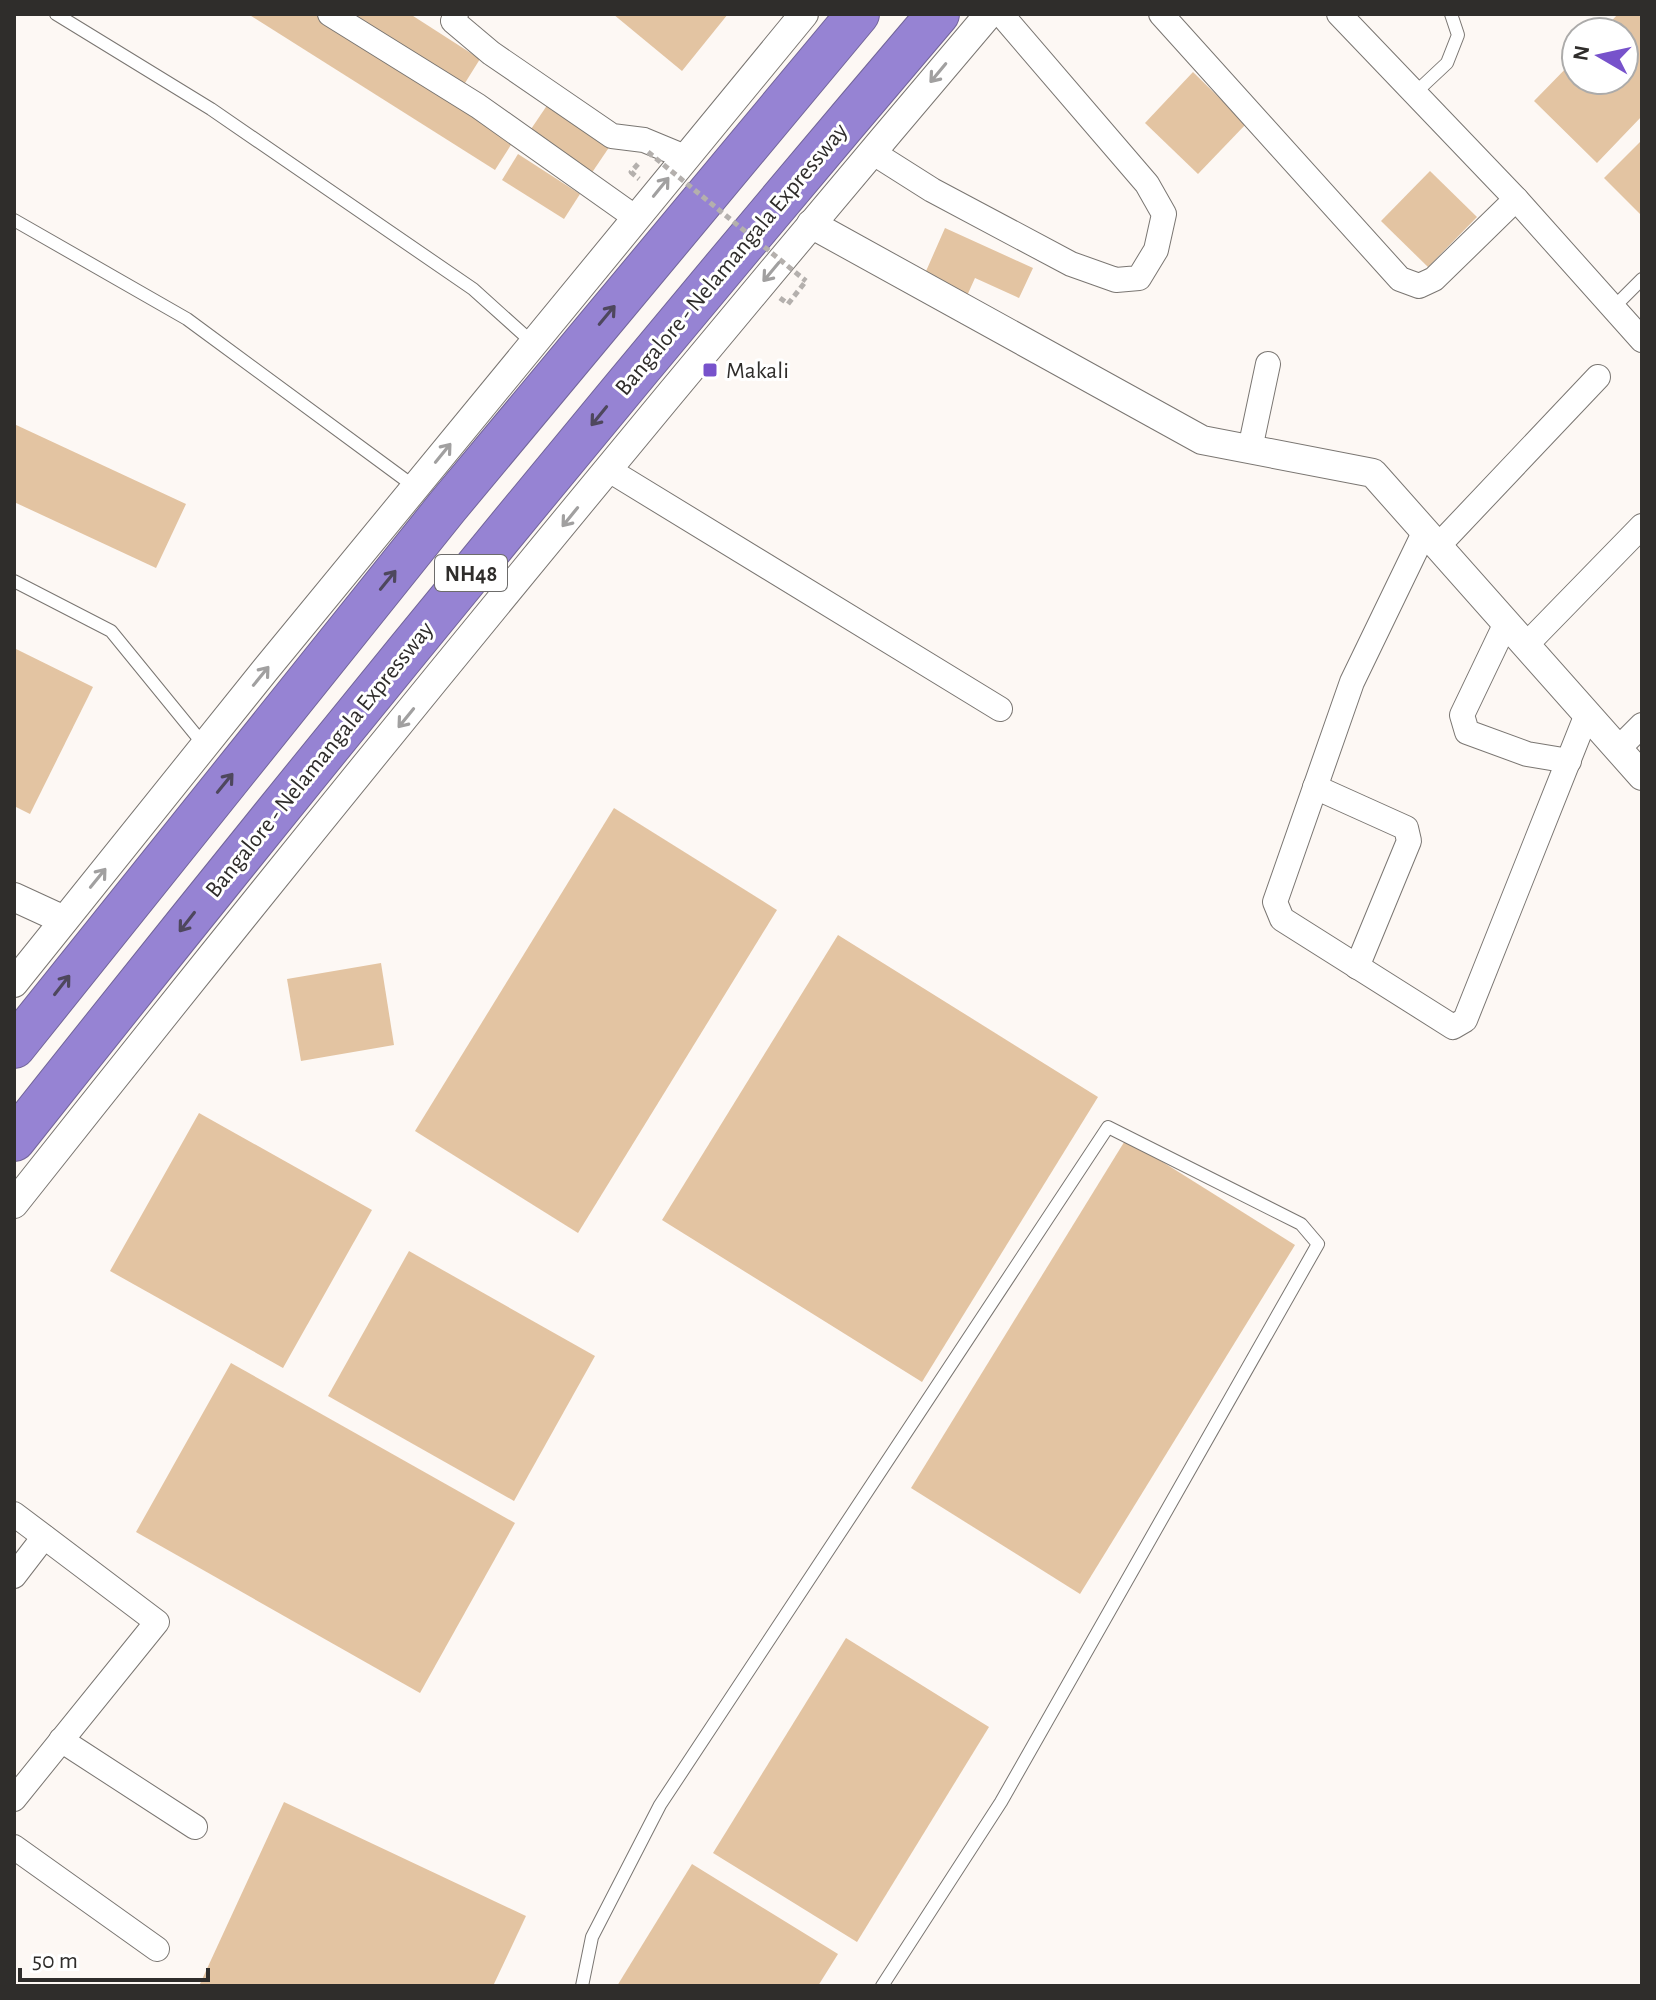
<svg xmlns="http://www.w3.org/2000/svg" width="1656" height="2000" viewBox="0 0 1656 2000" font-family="'Alegreya Sans',sans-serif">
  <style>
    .building { fill: #e3c4a2 }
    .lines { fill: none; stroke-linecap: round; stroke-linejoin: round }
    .service-casing { stroke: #7a7672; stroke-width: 14 }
    .minor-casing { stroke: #7a7672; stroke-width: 26 }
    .tertiary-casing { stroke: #7a7672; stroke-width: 30 }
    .motorway-casing { stroke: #726598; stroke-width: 44 }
    .path { stroke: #b4b0ad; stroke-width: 5; stroke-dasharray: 6 4; stroke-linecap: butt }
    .service { stroke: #fff; stroke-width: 12 }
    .minor { stroke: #fff; stroke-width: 24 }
    .tertiary { stroke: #fff; stroke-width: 28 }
    .motorway { stroke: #9683d3; stroke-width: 42 }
    .path-bridge { stroke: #b4b0ad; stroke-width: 5; stroke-dasharray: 6 4; stroke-linecap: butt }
    .oneway { stroke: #a1a0a0 }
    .oneway2 { stroke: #4e475d }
    .poi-dot { fill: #7752cb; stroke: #fff; stroke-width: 3 }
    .labels { text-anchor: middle; stroke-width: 6; stroke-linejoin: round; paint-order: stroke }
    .shield { fill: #fff; stroke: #6d6c6b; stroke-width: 2 }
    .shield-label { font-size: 22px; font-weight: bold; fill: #2f2d2b }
    .street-label { font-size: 24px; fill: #2f2d2b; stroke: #fff }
    .poi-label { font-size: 24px; fill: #2f2d2b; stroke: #fff; text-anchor: start }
  </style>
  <rect width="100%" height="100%" fill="#fdf8f4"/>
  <g class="building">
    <path d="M248,14H322L516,137L495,170Z"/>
    <path d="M343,14H410L480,59L460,91Z"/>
    <path d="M613,14H728L682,71Z"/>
    <path d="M1618,14H1642V116L1597,163L1534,101L1576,58V80H1624V32H1601Z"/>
    <path d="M1193,72L1246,124L1198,174L1145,123Z"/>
    <path d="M550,101L612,143L589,177L527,135Z"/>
    <path d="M1642,140V216L1604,178Z"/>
    <path d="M518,154L580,194L564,219L502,180Z"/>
    <path d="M1430,171L1477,217L1428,267L1381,221Z"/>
    <path d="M945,228L1033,268L1019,298L975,278L966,298L923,278Z"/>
    <path d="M14,424L186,504L156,568L14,502Z"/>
    <path d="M14,648L93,687L30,814L14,806Z"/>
    <path d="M614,808L777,910L578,1233L415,1131Z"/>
    <path d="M838,935L1098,1097L922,1382L662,1220Z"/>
    <path d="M381,963L394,1045L301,1061L287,979Z"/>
    <path d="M199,1113L372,1210L283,1368L110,1271Z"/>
    <path d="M1126,1139L1295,1245L1080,1594L911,1488Z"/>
    <path d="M409,1251L595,1356L514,1501L328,1396Z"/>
    <path d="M231,1363L515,1523L420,1693L136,1532Z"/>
    <path d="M846,1638L989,1727L857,1942L713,1853Z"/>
    <path d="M284,1802L526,1916L493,1986H199Z"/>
    <path d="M692,1864L838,1954L818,1986H617Z"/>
  </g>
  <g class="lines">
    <g class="service-casing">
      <g id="service">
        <path d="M56,14L211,109L473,289L533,343"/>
        <path d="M1415,93L1447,63L1458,35L1451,14"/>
        <path d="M14,220L187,319L415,487"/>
        <path d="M1613,308L1642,279"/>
        <path d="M14,581L111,631L204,745"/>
        <path d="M582,1986L592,1937L660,1805L1108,1127L1301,1224L1318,1244L1001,1802L882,1986"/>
      </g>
    </g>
    <g class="minor-casing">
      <g id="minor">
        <path d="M330,14L478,106L636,218"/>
        <path d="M456,14L453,21L491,53L612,136L644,140L685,157"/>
        <path d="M1161,14L1400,279L1419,286L1434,279L1516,199"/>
        <path d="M1339,14L1516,199L1642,340"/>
        <path d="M872,152L932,190L1071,264L1116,280L1139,278L1156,250L1164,214L1147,184L1001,14"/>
        <path d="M1250,449L1268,364"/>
        <path d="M609,470L1000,709"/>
        <path d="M1425,531L1352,682L1275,902L1282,919L1453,1027L1465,1020L1587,714"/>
        <path d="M1438,546L1598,377"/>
        <path d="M1506,623L1462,715L1467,732L1527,754L1569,761"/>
        <path d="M1526,645L1642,526"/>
        <path d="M1618,749L1642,725"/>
        <path d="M1315,787L1406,828L1409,841L1357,967"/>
        <path d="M14,1514L157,1622L14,1799"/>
        <path d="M14,1576L44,1537"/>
        <path d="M61,1740L195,1827"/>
        <path d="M14,1847L157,1949"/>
      </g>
    </g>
    <g class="tertiary-casing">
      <g id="tertiary">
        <path d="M811,224L1202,440L1373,473L1642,776"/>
        <path d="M14,897L64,920"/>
        <path d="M14,983L266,669L804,14"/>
        <path d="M14,1204C332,802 657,405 989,14"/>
      </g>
    </g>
    <g class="motorway-casing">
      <g id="motorway">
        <path d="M14,1047L447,507L858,14"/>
        <path d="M14,1140C316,759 623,384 938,14"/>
      </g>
    </g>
    <g class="path">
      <path d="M638,164L631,172L639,179"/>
      <path d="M780,298L788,304L806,281"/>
    </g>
    <use href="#service" class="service"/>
    <use href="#minor" class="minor"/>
    <use href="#tertiary" class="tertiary"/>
    <use href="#motorway" class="motorway"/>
    <path class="path-bridge" d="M648,152L806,281"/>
  </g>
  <defs><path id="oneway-shaft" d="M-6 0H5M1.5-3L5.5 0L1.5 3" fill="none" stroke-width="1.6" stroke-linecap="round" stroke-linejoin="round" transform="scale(2)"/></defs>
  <g class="oneway">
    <use href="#oneway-shaft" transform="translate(938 73) rotate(130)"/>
    <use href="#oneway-shaft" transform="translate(661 187) rotate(-51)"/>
    <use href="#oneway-shaft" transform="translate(771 272) rotate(130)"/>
    <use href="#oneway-shaft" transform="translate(443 453) rotate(-51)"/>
    <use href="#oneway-shaft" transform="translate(570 517) rotate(129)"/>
    <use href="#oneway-shaft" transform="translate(261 676) rotate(-51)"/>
    <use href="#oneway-shaft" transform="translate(406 718) rotate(129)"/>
    <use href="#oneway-shaft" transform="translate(98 878) rotate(-51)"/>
  </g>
  <g class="oneway2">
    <use href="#oneway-shaft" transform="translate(607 315) rotate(-50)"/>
    <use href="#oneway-shaft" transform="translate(599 416) rotate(129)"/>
    <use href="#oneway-shaft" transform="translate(388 580) rotate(-51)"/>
    <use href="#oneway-shaft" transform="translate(225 783) rotate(-51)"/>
    <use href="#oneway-shaft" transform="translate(187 922) rotate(128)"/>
    <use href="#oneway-shaft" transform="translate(62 985) rotate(-52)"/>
  </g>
  <rect class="poi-dot" x="702" y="362" width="16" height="16" rx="4"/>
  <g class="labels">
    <rect class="shield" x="435" y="555" width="72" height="36" rx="6"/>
    <g class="shield-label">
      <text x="471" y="581">NH48</text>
    </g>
    <g class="street-label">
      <text transform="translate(731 259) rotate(-50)" y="8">Bangalore - Nelamangala Expressway</text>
      <text transform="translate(319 759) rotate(-51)" y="8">Bangalore - Nelamangala Expressway</text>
    </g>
    <g class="poi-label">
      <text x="726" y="378">Makali</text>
    </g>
  </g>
  <rect width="1656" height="2000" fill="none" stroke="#2f2d2b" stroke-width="32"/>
  <g transform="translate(1600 56) rotate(279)"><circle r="38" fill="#ffffff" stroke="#acabaa" stroke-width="2"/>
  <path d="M0-6L14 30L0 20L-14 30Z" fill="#7752cb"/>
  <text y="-12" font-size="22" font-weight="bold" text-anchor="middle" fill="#2f2d2b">N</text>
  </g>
  <path d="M20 1968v12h188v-12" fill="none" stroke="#2f2d2b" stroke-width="4"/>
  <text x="32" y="1968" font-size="24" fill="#2f2d2b" stroke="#ffffff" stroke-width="6" paint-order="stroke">50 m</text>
</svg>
